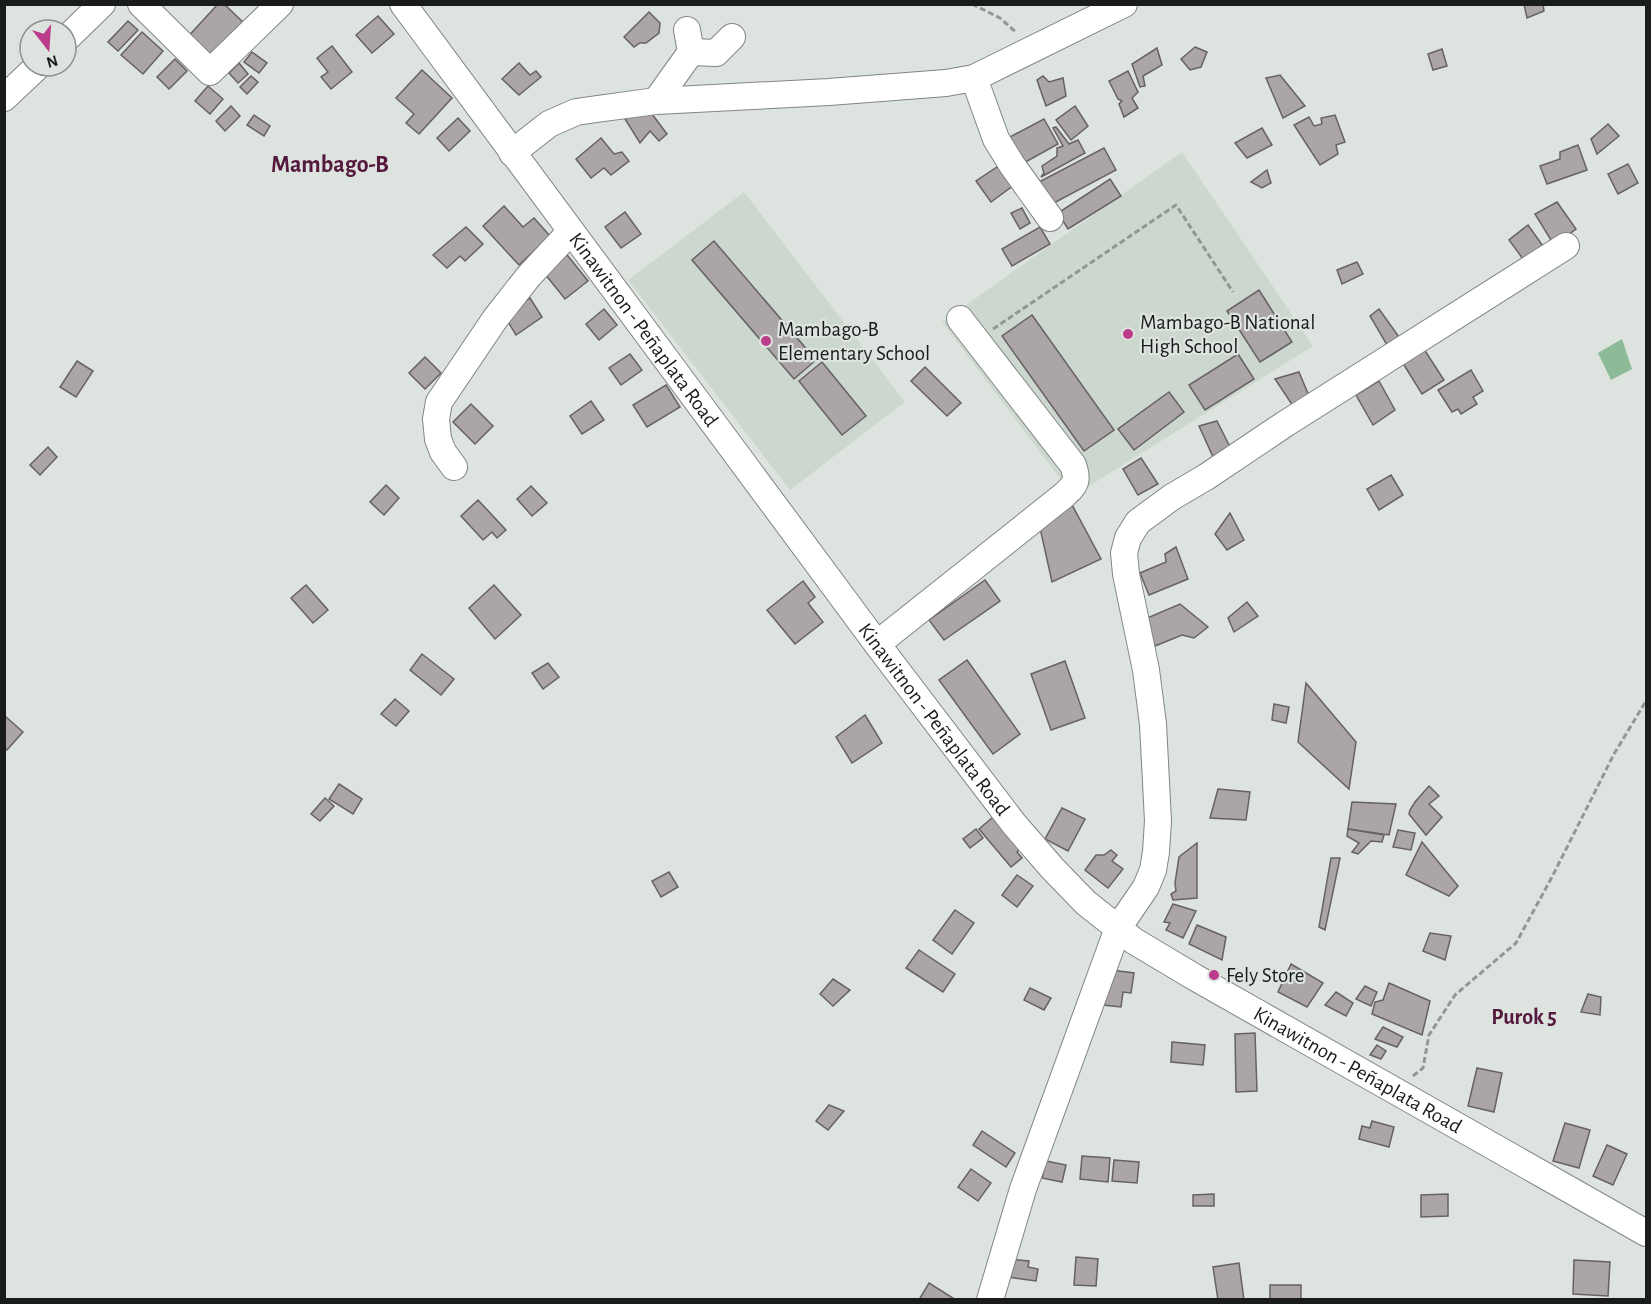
<svg xmlns="http://www.w3.org/2000/svg" width="1651" height="1304" viewBox="0 0 1651 1304" font-family="'Alegreya Sans',sans-serif">
  <style>
    .built { fill: #ccd8cf }
    .water { fill: #8dba97 }
    .building { fill: #aba5a8; stroke: #676164; stroke-width: 1.5 }
    .lines { fill: none; stroke-linecap: round; stroke-linejoin: round }
    .minor-casing { stroke: #818682; stroke-width: 28 }
    .path { stroke: #939794; stroke-width: 3; stroke-dasharray: 6 3; stroke-linecap: butt }
    .minor { stroke: #fff; stroke-width: 26 }
    .poi-dot { fill: #ba3c8a; stroke: #dde3de; stroke-width: 2 }
    .labels { text-anchor: middle; stroke-width: 4.5; stroke-linejoin: round; paint-order: stroke }
    .poi-label { font-size: 21px; fill: #1a1c1b; stroke: #dde3de; text-anchor: start }
    .street-label { font-size: 21px; fill: #1a1c1b; stroke: #dde3de }
    .neighbourhood-label { font-size: 22px; font-weight: bold; fill: #55193e; stroke: #dde3de }
    .quarter-label { font-size: 24px; font-weight: bold; fill: #55193e; stroke: #dde3de }
  </style>
  <rect width="100%" height="100%" fill="#dde3de"/>
  <g class="built">
    <path d="M1182,152L1313,346L1073,496L942,322Z"/>
    <path d="M744,192L905,402L790,490L628,280Z"/>
  </g>
  <path class="water" d="M1622,339L1632,369L1611,380L1598,353Z"/>
  <g class="building">
    <path d="M218,4H224L246,25L232,40L229,36L205,61L184,41Z"/>
    <path d="M1524,4H1543L1544,11L1527,18Z"/>
    <path d="M649,12L660,23L659,33L646,43H640L634,47L624,37Z"/>
    <path d="M378,16L394,34L372,53L356,35Z"/>
    <path d="M128,21L138,30L118,51L108,42Z"/>
    <path d="M142,32L163,51L143,74L121,55Z"/>
    <path d="M332,46L352,72L331,89L321,77L328,72L317,58Z"/>
    <path d="M1195,47L1207,52L1201,67L1190,70L1181,59Z"/>
    <path d="M1157,48L1162,65L1143,76L1145,86L1140,87L1132,64Z"/>
    <path d="M1442,49L1447,66L1433,70L1428,54Z"/>
    <path d="M252,52L267,63L259,73L244,62Z"/>
    <path d="M175,59L187,71L169,89L157,77Z"/>
    <path d="M239,63L248,74L238,83L229,73Z"/>
    <path d="M519,63L530,75L536,71L541,77L519,95L502,79Z"/>
    <path d="M422,70L452,98L419,134L406,123L414,114L396,98Z"/>
    <path d="M1128,71L1138,92L1132,98L1138,108L1124,117L1119,104L1122,101L1118,99L1109,81Z"/>
    <path d="M1280,75L1305,106L1283,118L1266,78Z"/>
    <path d="M251,76L258,82L247,94L240,87Z"/>
    <path d="M1043,76L1049,82L1063,78L1066,96L1046,106L1037,80Z"/>
    <path d="M208,86L223,99L210,114L195,101Z"/>
    <path d="M231,106L240,116L225,131L216,121Z"/>
    <path d="M1075,106L1088,126L1071,140L1056,120Z"/>
    <path d="M649,110L667,134L659,141L650,131L640,143L625,119Z"/>
    <path d="M254,115L270,126L264,136L247,125Z"/>
    <path d="M1335,115L1345,142L1336,145L1338,154L1320,165L1294,125L1309,117L1314,126L1322,124L1321,118Z"/>
    <path d="M458,118L470,131L449,151L437,138Z"/>
    <path d="M1044,119L1058,144L1022,164L1008,138Z"/>
    <path d="M1608,124L1619,136L1597,154L1591,139Z"/>
    <path d="M1056,127L1069,144L1078,140L1085,153L1041,177L1044,173L1042,166L1057,156V148L1063,146L1053,128Z"/>
    <path d="M1262,128L1272,145L1247,158L1235,143Z"/>
    <path d="M601,138L614,154L622,152L629,161L611,175L604,168L591,178L576,159Z"/>
    <path d="M1578,145L1587,170L1547,184L1540,166L1560,159V152Z"/>
    <path d="M1104,148L1116,170L1052,204L1039,182Z"/>
    <path d="M1628,164L1638,183L1618,194L1608,174Z"/>
    <path d="M1000,165L1014,185L991,202L976,181Z"/>
    <path d="M1267,170L1271,183L1262,188L1251,182Z"/>
    <path d="M1110,179L1121,196L1068,229L1058,213Z"/>
    <path d="M1557,202L1576,229L1554,245L1535,214Z"/>
    <path d="M504,206L523,227L534,218L550,236L519,265L483,226Z"/>
    <path d="M1022,208L1030,223L1020,229L1011,213Z"/>
    <path d="M625,212L641,234L621,248L605,227Z"/>
    <path d="M1528,225L1545,249L1523,259L1509,240Z"/>
    <path d="M466,227L483,244L465,261L460,256L447,268L433,255Z"/>
    <path d="M1040,227L1050,244L1012,266L1002,249Z"/>
    <path d="M714,241L816,360L794,379L692,260Z"/>
    <path d="M564,251L588,281L565,299L541,269Z"/>
    <path d="M1357,262L1363,274L1342,284L1337,270Z"/>
    <path d="M1259,290L1292,342L1260,362L1227,311Z"/>
    <path d="M530,298L542,317L516,335L505,317Z"/>
    <path d="M604,309L617,325L599,340L586,324Z"/>
    <path d="M1379,309L1399,337L1387,345L1370,316Z"/>
    <path d="M1032,315L1114,430L1084,451L1002,336Z"/>
    <path d="M1420,343L1444,380L1422,394L1399,357Z"/>
    <path d="M630,354L642,370L621,385L609,368Z"/>
    <path d="M1238,354L1254,379L1205,410L1189,385Z"/>
    <path d="M425,357L441,373L425,389L409,373Z"/>
    <path d="M77,361L93,371L76,397L60,387Z"/>
    <path d="M822,362L866,416L842,435L799,381Z"/>
    <path d="M925,367L961,403L947,416L911,381Z"/>
    <path d="M1471,370L1483,391L1473,397L1477,404L1461,414L1458,409L1452,412L1438,390Z"/>
    <path d="M1299,372L1309,396L1293,406L1275,379Z"/>
    <path d="M1379,381L1395,410L1373,425L1356,395Z"/>
    <path d="M666,385L680,407L647,427L633,405Z"/>
    <path d="M1169,392L1184,412L1134,450L1118,429Z"/>
    <path d="M591,401L604,420L582,434L570,416Z"/>
    <path d="M471,404L493,426L475,444L453,422Z"/>
    <path d="M1217,421L1230,447L1214,459L1199,426Z"/>
    <path d="M48,447L57,457L40,475L30,465Z"/>
    <path d="M1141,458L1158,484L1138,495L1123,469Z"/>
    <path d="M1391,475L1403,495L1379,510L1367,489Z"/>
    <path d="M386,485L399,498L384,515L370,502Z"/>
    <path d="M531,486L547,503L532,516L517,499Z"/>
    <path d="M478,500L506,530L497,538L492,532L483,540L461,516Z"/>
    <path d="M1070,501L1101,559L1052,582L1038,519Z"/>
    <path d="M1230,513L1244,540L1227,550L1215,534Z"/>
    <path d="M1176,547L1188,579L1149,595L1140,573L1166,562L1165,554Z"/>
    <path d="M985,580L1000,601L944,640L929,620Z"/>
    <path d="M803,581L815,597L808,603L823,622L795,644L767,610Z"/>
    <path d="M306,585L328,610L313,623L291,598Z"/>
    <path d="M494,585L521,615L495,639L469,608Z"/>
    <path d="M1247,602L1258,616L1234,632L1228,618Z"/>
    <path d="M1180,604L1208,627L1194,638L1182,635L1155,646L1140,621Z"/>
    <path d="M422,654L454,679L441,695L410,670Z"/>
    <path d="M967,660L1020,734L993,754L939,680Z"/>
    <path d="M1065,661L1085,718L1051,730L1031,674Z"/>
    <path d="M548,663L559,677L543,689L532,673Z"/>
    <path d="M1306,683L1356,742L1349,789L1298,742Z"/>
    <path d="M395,699L409,711L396,726L381,714Z"/>
    <path d="M1274,704L1289,707L1286,723L1272,720Z"/>
    <path d="M865,715L882,743L852,763L836,737Z"/>
    <path d="M5,716L23,732L7,750L4,747Z"/>
    <path d="M339,784L362,799L353,814L329,799Z"/>
    <path d="M1429,786L1439,796L1429,804L1442,817L1426,835L1409,814L1410,810L1415,802Z"/>
    <path d="M1218,789L1250,792L1246,820L1210,818Z"/>
    <path d="M325,798L334,806L320,821L311,814Z"/>
    <path d="M1352,802L1396,804L1389,835L1348,829Z"/>
    <path d="M1062,808L1085,819L1068,851L1045,839Z"/>
    <path d="M993,817L1020,849L1017,852L1022,858L1011,867L979,829Z"/>
    <path d="M976,829L983,838L970,848L963,839Z"/>
    <path d="M1348,829L1384,835L1382,842L1371,841L1358,854L1352,852L1359,843L1347,836Z"/>
    <path d="M1398,830L1415,833L1411,850L1393,847Z"/>
    <path d="M1422,842L1458,886L1449,896L1406,875Z"/>
    <path d="M1197,843V898L1173,900L1171,894L1176,891L1175,883L1179,857Z"/>
    <path d="M1111,850L1117,855L1112,861L1123,869L1108,888L1085,870L1096,855H1104Z"/>
    <path d="M1331,858H1340L1325,930L1319,927Z"/>
    <path d="M669,872L678,887L661,897L652,881Z"/>
    <path d="M1017,875L1033,886L1017,907L1002,895Z"/>
    <path d="M1173,904L1196,911L1183,938L1166,930L1170,923L1164,922Z"/>
    <path d="M955,910L974,923L952,954L933,940Z"/>
    <path d="M1197,925L1226,937L1222,960L1189,944Z"/>
    <path d="M1430,933L1451,936L1445,960L1423,951Z"/>
    <path d="M919,950L955,974L943,992L906,968Z"/>
    <path d="M1291,964L1323,983L1307,1007L1278,992Z"/>
    <path d="M1103,969L1134,973L1131,993L1123,992L1121,1007L1103,1005Z"/>
    <path d="M833,979L850,990L833,1006L820,994Z"/>
    <path d="M1389,983L1430,1001L1422,1035L1372,1014L1375,1002L1383,1000Z"/>
    <path d="M1365,986L1377,992L1371,1006L1356,999Z"/>
    <path d="M1030,988L1051,998L1044,1010L1024,1000Z"/>
    <path d="M1336,992L1353,1003L1346,1016L1325,1005Z"/>
    <path d="M1588,994L1601,997L1600,1015L1581,1012Z"/>
    <path d="M1383,1027L1403,1037L1397,1047L1375,1039Z"/>
    <path d="M1255,1033L1257,1091L1236,1092L1235,1034Z"/>
    <path d="M1172,1042L1205,1045L1203,1065L1171,1062Z"/>
    <path d="M1377,1045L1386,1051L1381,1059L1370,1055Z"/>
    <path d="M1477,1068L1502,1073L1494,1112L1468,1106Z"/>
    <path d="M829,1105L844,1111L828,1130L816,1121Z"/>
    <path d="M1372,1121L1394,1127L1389,1147L1359,1139L1362,1126L1370,1128Z"/>
    <path d="M1565,1123L1590,1130L1579,1168L1553,1161Z"/>
    <path d="M982,1131L1015,1153L1006,1167L973,1145Z"/>
    <path d="M1607,1145L1627,1154L1613,1185L1593,1176Z"/>
    <path d="M1082,1156L1110,1158L1108,1182L1080,1179Z"/>
    <path d="M1114,1160L1139,1162L1137,1183L1112,1181Z"/>
    <path d="M1046,1161L1066,1165L1062,1182L1042,1178Z"/>
    <path d="M971,1169L991,1183L978,1201L958,1187Z"/>
    <path d="M1214,1194V1206H1193V1195Z"/>
    <path d="M1448,1194V1216L1421,1217V1195Z"/>
    <path d="M1076,1257L1098,1259L1096,1286L1074,1285Z"/>
    <path d="M1010,1259L1029,1261L1028,1267L1038,1269L1036,1281L1008,1277Z"/>
    <path d="M1574,1260L1610,1262L1608,1296L1573,1294Z"/>
    <path d="M1239,1263L1244,1300H1218L1213,1267Z"/>
    <path d="M929,1283L956,1300H923L920,1298Z"/>
    <rect x="1270" y="1285" width="31" height="15"/>
  </g>
  <g class="lines">
    <g class="minor-casing">
      <g id="minor">
        <path d="M141,4L210,72L280,4"/>
        <path id="s1" d="M403,4L877,644L1014,824L1053,869L1086,903L1134,941L1196,978L1646,1233"/>
        <path d="M66,39L102,4"/>
        <path d="M691,52L716,53L732,37"/>
        <path d="M974,78L996,139L1012,165L1050,218"/>
        <path d="M4,98L38,66"/>
        <path d="M656,101L691,52L687,30"/>
        <path d="M512,153L549,124L576,112L597,109L656,101L829,92L946,83L974,78L1124,4"/>
        <path d="M454,467L443,452L438,439L436,419L439,402L495,319L528,277L570,232"/>
        <path d="M877,644L1063,496C1075,485 1079,482 1073,465L960,319"/>
        <path d="M990,1300L1023,1189L1118,928L1146,887L1153,870L1156,852L1158,821L1153,724L1146,670L1126,574L1124,553L1128,538L1138,522L1172,497L1206,477L1285,424L1566,246"/>
      </g>
    </g>
    <g class="path">
      <path d="M972,4L1000,18L1017,33"/>
      <path d="M993,329L1176,205L1233,292"/>
      <path d="M1413,1076L1423,1068L1429,1035L1455,995L1516,943L1552,877L1614,754L1646,701"/>
    </g>
    <use href="#minor" class="minor"/>
  </g>
  <g class="poi-dot">
    <circle cx="1128" cy="334" r="6"/>
    <circle cx="766" cy="341" r="6"/>
    <circle cx="1214" cy="975" r="6"/>
  </g>
  <g class="labels">
    <g class="poi-label">
      <text x="1140" y="329">Mambago-B National<tspan x="1140" dy="24">High School</tspan></text>
      <text x="778" y="336">Mambago-B<tspan x="778" dy="24">Elementary School</tspan></text>
      <text x="1226" y="982">Fely Store</text>
    </g>
    <g class="street-label">
      <text dy="7" stroke="none"><textPath href="#s1" startOffset="405">Kinawitnon - Peñaplata Road</textPath></text>
      <text dy="7" stroke="none"><textPath href="#s1" startOffset="891">Kinawitnon - Peñaplata Road</textPath></text>
      <text dy="7" stroke="none"><textPath href="#s1" startOffset="1449">Kinawitnon - Peñaplata Road</textPath></text>
    </g>
    <g class="neighbourhood-label">
      <text x="1524" y="1024">Purok 5</text>
    </g>
    <g class="quarter-label">
      <text x="330" y="172">Mambago-B</text>
    </g>
  </g>
  <rect width="1651" height="1304" fill="none" stroke="#1a1c1b" stroke-width="12"/>
  <g transform="translate(48 48) rotate(163)"><circle r="28" fill="#dde3de" stroke="#8f9390" stroke-width="1.5"/>
  <path d="M0-4.5L10 22L0 15L-10 22Z" fill="#ba3c8a"/>
  <text y="-9" font-size="16" font-weight="bold" text-anchor="middle" fill="#1a1c1b">N</text>
  </g>
</svg>
